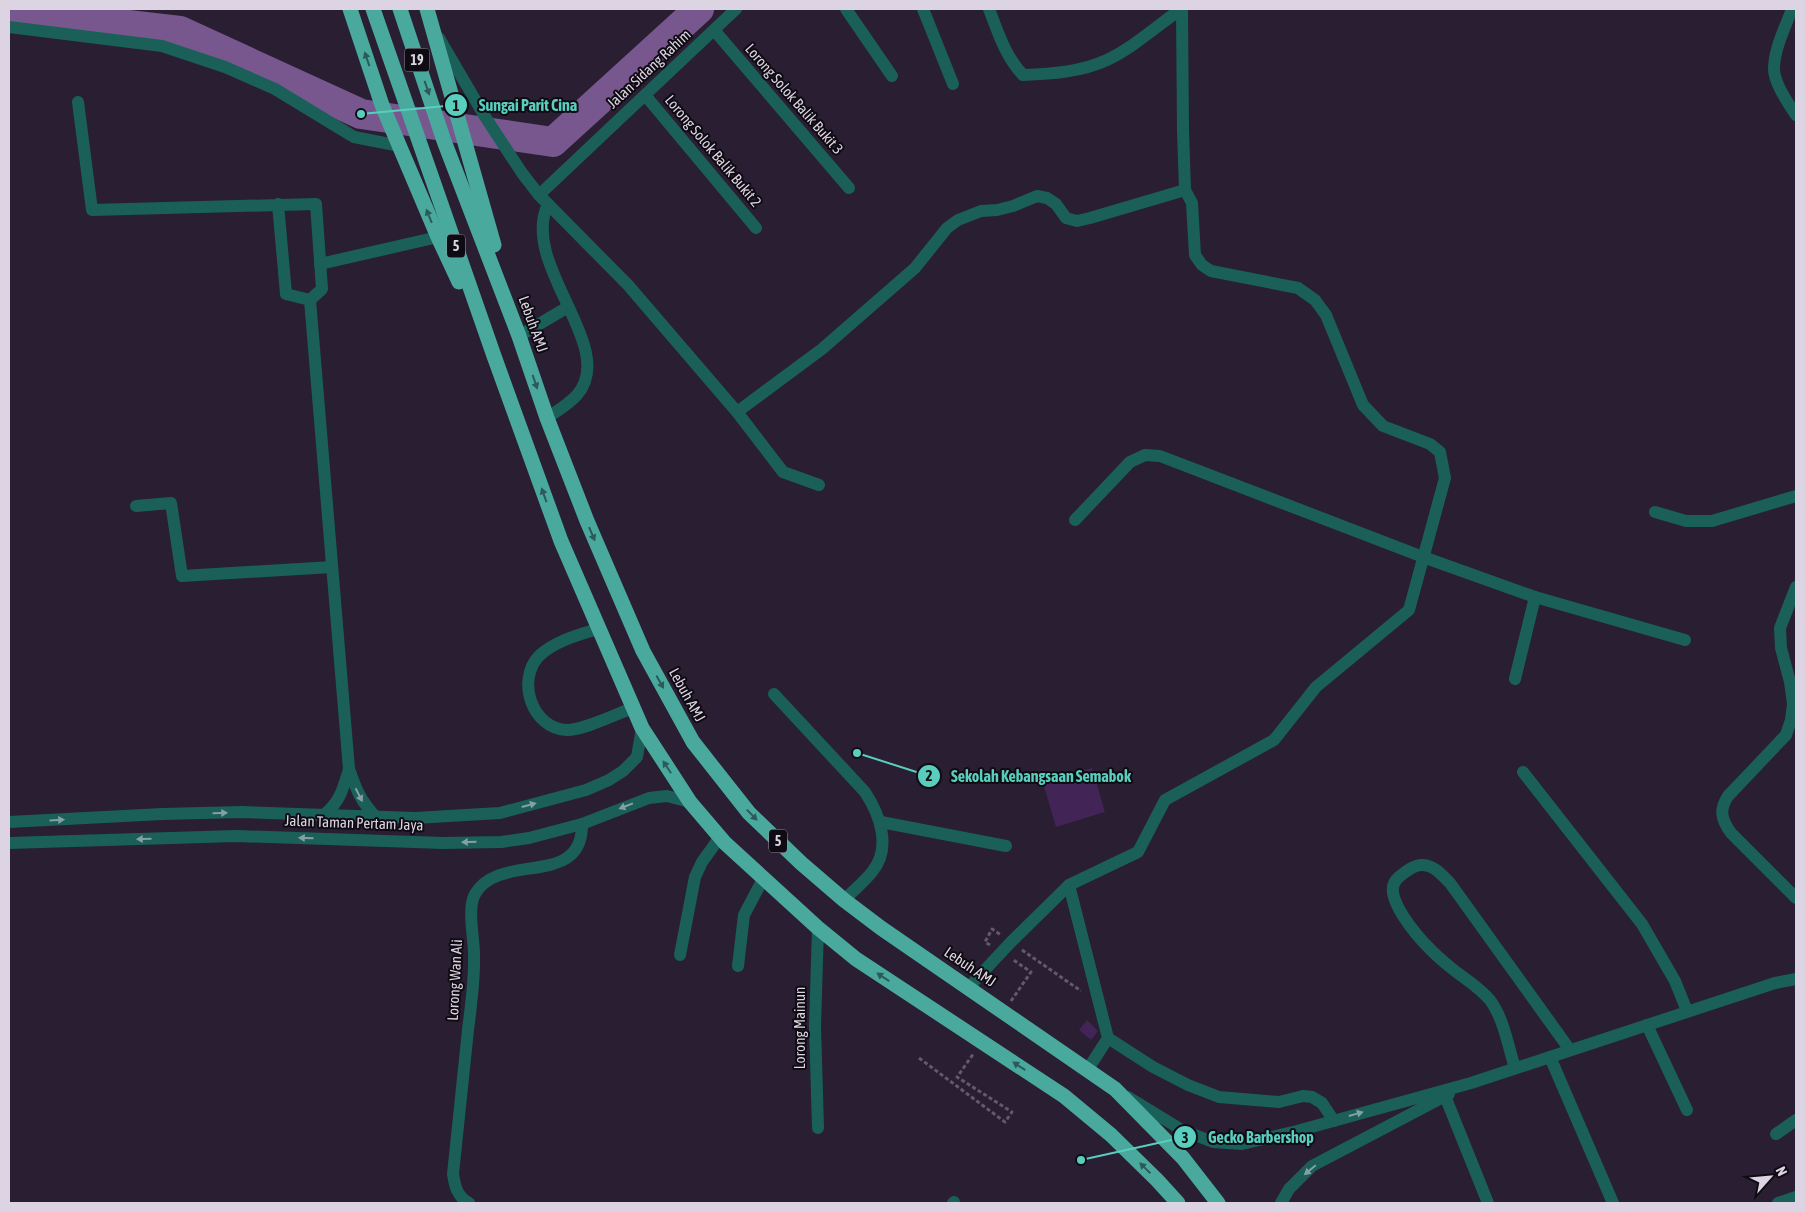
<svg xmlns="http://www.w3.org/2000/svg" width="1805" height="1212" viewBox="0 0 1805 1212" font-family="'Asap Condensed',sans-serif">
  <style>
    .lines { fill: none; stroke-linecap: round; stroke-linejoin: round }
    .river { stroke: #78578f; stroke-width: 30 }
    .building { fill: #432457 }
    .path { stroke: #63596c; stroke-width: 3; stroke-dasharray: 4 2.5; stroke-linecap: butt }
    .minor { stroke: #1a6058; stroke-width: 12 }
    .highway { stroke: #49a99d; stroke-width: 15 }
    .oneway { fill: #2c5a58 }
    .oneway2 { fill: #85a0a4 }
    .labels { text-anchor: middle; stroke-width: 4; stroke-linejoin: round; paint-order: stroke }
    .shield { fill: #0f0b13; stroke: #9e98a4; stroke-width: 1 }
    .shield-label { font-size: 14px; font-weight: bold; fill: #dcd4e2 }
    .street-label { font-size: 15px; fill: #dcd4e2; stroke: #0f0b13 }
    .leader { fill: none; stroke: #59cebf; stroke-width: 2 }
    .callout-dot { fill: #59cebf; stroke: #0f0b13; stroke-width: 2 }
    .mark-label { font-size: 15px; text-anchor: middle; font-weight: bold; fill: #111 }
    .callout-label { font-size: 16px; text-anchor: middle; font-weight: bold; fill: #59cebf; stroke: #0f0b13; stroke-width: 4; stroke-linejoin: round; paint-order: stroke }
  </style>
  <rect width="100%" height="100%" fill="#291e32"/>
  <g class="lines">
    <path class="river" d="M9,11L180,31L361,114L553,142L699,9"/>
  </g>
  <g class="building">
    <path d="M1092,768L1105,812L1056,827L1043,783Z"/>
    <path d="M1087,1020L1098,1031L1091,1040L1079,1030Z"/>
  </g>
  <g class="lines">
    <g class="path">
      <path d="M990,945L985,942L992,929L1001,935"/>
      <path d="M1022,950L1081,991"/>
      <path d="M1011,1001L1031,972L1012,959"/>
      <path d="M919,1058L1005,1122L1012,1112L957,1077L974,1053"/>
    </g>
    <g class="minor">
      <path d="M846,9L892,76"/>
      <path d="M923,9L953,84"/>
      <path d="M989,9C998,32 1005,56 1023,75C1051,74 1081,72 1107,60C1134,47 1157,26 1181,9"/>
      <path d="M1792,9C1785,28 1774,49 1774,69C1774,82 1789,105 1796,115"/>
      <path d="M9,27L162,46L225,67L275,89L354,137L400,146"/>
      <path d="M714,30L849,188"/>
      <path d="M439,38L484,115L522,173L539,195L628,285L737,412L783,472L819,485"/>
      <path d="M645,95L756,228"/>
      <path d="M78,102L92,210L316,204L322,289L310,300L286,294L278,204"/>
      <path d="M539,195L736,9"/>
      <path d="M320,264L438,237"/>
      <path d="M310,300L349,769C356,789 361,802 376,817"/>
      <path d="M519,336L568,307"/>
      <path d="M737,412L822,349L915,268L947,228L958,220L981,211L997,210L1013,206L1037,196L1047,198L1056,204L1066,218L1077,221L1090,218L1185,190"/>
      <path d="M547,418C557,411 569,404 577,395C619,347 519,265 548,204"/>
      <path d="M136,506L171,503L182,576L332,567"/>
      <path d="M1655,512L1686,521H1712L1796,496"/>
      <path d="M1075,520L1130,462L1145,455L1160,456L1423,557L1535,597L1685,640"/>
      <path d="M1796,587L1780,628L1781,648L1790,682L1793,704L1791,720L1786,735L1728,796C1719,810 1721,819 1731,833L1796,898"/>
      <path d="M598,629C578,635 555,641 539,656C516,680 532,729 567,730C584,730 616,714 633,708"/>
      <path d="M1515,679L1535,597"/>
      <path d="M774,694L865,792C880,815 892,848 872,872C864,882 853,891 844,900"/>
      <path d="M1523,772L1642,924L1675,981L1687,1011"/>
      <path d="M324,815C340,802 343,789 349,769"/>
      <path d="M9,822L162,814L242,812L415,818L500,813L586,790L609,780L623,771L637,757L642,728"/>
      <path d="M881,822L1006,846"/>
      <path d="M9,843L236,836L443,843L501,842L529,838L582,824L649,798L667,796L690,802"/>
      <path d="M1069,885L1108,1038L1088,1069"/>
      <path d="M818,928L815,1026L818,1128"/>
      <path d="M680,955L695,877L702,862L720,837"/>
      <path d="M738,966L744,915L763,879"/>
      <path d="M968,988L1011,942L1069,885L1138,852L1165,800L1274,740L1316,687L1409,610L1445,478L1440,452L1430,444L1383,426L1363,405L1326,315L1315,300L1298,288L1211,271L1202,265L1195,255L1192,203L1185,190L1183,130L1182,9"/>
      <path d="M1647,1025L1687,1110"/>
      <path d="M1108,1038L1153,1067L1188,1085L1219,1097L1279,1102L1303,1096L1312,1097L1322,1103L1334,1121"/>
      <path d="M1550,1057L1613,1203"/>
      <path d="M1515,1068C1508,1046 1504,1019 1490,1000C1480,988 1467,980 1455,971C1432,953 1413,934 1399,909C1394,899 1388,886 1399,877C1405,872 1413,865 1422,865C1434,865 1442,875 1450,883L1570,1050"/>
      <path d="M1445,1096L1488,1203"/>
      <path d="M1128,1097L1182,1130L1213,1142L1242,1144L1297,1131L1471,1083L1775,983L1796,979"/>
      <path d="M1776,1134L1796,1120"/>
      <path d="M469,1203C457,1196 455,1187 453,1174C458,1126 463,1078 468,1030C471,1005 475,979 474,954C474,938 467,908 475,894C500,851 583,889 582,824"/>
      <path d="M953,1203L954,1202"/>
      <path d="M1281,1203L1289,1189L1312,1166L1449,1094"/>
      <path d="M1778,1203L1796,1197"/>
    </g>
    <g class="highway">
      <path d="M350,9L382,105L438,237L459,282"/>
      <path d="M373,9L494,356L561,541L642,728L690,802L725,843L818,928L856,959L1064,1096L1111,1135L1157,1180L1178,1203"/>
      <path d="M400,9L444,141L519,336L547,418L587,521L643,651L693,742L749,813L801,863L844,900L881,928L1115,1089L1183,1158L1218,1203"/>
      <path d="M427,9L494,245"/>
    </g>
  </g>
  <defs><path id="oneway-solid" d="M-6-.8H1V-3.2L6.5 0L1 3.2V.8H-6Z" transform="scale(1.25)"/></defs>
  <g class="oneway">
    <use href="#oneway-solid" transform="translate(367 59) rotate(-109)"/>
    <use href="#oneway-solid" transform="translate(427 88) rotate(71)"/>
    <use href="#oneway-solid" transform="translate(429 216) rotate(-112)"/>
    <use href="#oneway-solid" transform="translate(535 382) rotate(71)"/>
    <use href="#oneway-solid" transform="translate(544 495) rotate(-110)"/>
    <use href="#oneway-solid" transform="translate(592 534) rotate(67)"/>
    <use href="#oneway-solid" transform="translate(660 682) rotate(61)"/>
    <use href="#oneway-solid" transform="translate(667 767) rotate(-123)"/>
    <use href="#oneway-solid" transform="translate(752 815) rotate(46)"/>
    <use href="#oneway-solid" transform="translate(883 977) rotate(-147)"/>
    <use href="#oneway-solid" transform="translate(1019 1066) rotate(-147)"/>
    <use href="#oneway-solid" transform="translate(1145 1168) rotate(-136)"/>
  </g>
  <g class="oneway2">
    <use href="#oneway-solid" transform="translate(359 795) rotate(63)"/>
    <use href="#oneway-solid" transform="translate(529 805) rotate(-15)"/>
    <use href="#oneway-solid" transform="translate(626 806) rotate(159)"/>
    <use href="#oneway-solid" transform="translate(220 813) rotate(-1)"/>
    <use href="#oneway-solid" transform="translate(57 820) rotate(-3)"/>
    <use href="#oneway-solid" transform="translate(306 838) rotate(-178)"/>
    <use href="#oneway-solid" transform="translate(144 839) rotate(178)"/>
    <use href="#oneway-solid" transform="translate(469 842) rotate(179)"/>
    <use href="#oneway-solid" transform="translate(1356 1114) rotate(-16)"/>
    <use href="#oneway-solid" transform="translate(1310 1170) rotate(140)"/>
  </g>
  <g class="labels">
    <g class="shield">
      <rect x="404.5" y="48.5" width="25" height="23" rx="4"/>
      <rect x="447" y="234.5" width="18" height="23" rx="4"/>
      <rect x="769" y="829.5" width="18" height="23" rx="4"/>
    </g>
    <g class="shield-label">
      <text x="417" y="65">19</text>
      <text x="456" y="251">5</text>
      <text x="778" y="846">5</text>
    </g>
    <g class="street-label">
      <text transform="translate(649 69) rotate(-43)" y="5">Jalan Sidang Rahim</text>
      <text transform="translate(794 99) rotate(49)" y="5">Lorong Solok Balik Bukit 3</text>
      <text transform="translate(713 151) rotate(50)" y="5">Lorong Solok Balik Bukit 2</text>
      <text transform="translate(533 324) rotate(70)" y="5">Lebuh AMJ</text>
      <text transform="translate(687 695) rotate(61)" y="5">Lebuh AMJ</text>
      <text transform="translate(354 823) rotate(2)" y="5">Jalan Taman Pertam Jaya</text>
      <text transform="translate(970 967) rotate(34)" y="5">Lebuh AMJ</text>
      <text transform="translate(455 980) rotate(-87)" y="5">Lorong Wan Ali</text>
      <text transform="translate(800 1028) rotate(-90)" y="5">Lorong Mainun</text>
    </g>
  </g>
  <path class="leader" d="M361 114L456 105M857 753L929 776M1081 1160L1185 1137"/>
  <g class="callout-dot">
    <circle cx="361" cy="114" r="5"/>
    <circle cx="857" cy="753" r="5"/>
    <circle cx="1081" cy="1160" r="5"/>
    <circle cx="456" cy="105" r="12"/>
    <circle cx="929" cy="776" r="12"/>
    <circle cx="1185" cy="1137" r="12"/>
  </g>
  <g class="mark-label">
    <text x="456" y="111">1</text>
    <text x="929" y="781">2</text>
    <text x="1185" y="1143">3</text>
  </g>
  <g class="callout-label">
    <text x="528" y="111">Sungai Parit Cina</text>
    <text x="1041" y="782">Sekolah Kebangsaan Semabok</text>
    <text x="1261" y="1143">Gecko Barbershop</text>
  </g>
  <rect width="1805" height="1212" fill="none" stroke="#dcd4e2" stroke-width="20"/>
  <g transform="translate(1770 1177) rotate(63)" stroke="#0f0b13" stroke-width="4" paint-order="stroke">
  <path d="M0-4L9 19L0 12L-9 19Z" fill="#dcd4e2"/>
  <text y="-8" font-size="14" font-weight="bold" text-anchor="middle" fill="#dcd4e2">N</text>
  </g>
</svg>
